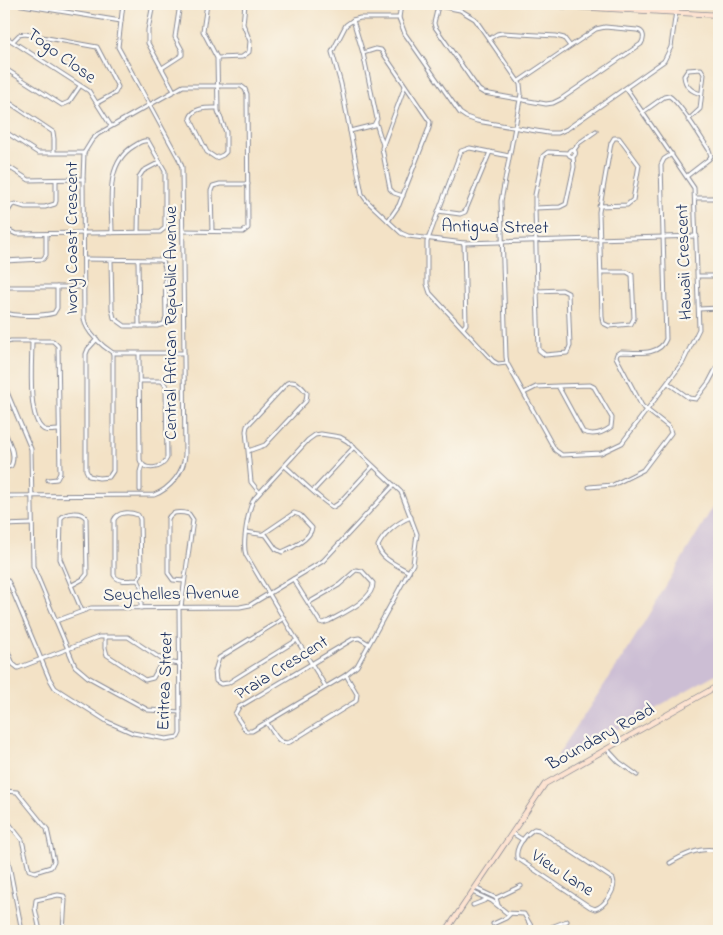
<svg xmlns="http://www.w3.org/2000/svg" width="723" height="935" viewBox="0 0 723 935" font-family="'Indie Flower',sans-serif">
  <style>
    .built { fill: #edd0e8 }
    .industrial { fill: #ccbed4 }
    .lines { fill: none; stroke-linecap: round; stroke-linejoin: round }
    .street-casing { stroke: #878892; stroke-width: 5 }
    .secondary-casing { stroke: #878892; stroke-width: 6 }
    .street { stroke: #fff; stroke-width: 3 }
    .secondary { stroke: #fde3d1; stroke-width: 4.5 }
    .labels { text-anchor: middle; stroke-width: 4.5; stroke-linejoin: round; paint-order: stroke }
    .street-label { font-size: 18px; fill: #1b2f5e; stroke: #fbf7ec }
  </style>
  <rect width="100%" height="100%" fill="#fbf7ec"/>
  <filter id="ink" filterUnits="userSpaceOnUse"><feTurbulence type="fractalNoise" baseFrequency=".02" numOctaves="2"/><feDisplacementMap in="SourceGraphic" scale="10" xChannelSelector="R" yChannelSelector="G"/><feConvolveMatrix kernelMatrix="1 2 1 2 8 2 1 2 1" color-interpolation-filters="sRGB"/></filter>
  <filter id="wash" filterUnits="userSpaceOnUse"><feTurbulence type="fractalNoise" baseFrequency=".0096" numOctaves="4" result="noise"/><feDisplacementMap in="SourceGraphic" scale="20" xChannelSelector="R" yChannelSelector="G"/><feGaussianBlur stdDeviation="1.12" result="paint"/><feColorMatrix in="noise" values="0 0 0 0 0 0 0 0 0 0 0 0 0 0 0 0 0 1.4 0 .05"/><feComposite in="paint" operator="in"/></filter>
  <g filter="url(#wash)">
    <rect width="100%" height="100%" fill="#f3e2c6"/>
    <path class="built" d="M348,4H396L391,13L351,11Z"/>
    <path class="industrial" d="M719,497V672L549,768L628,649Z"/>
  </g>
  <g filter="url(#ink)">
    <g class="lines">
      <g class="street-casing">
        <g id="street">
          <path d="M16,4L121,21"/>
          <path d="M153,4L148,30V43L174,91"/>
          <path d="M207,4L203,31L217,58L218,111L226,132V152L223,155L216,158L207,152L190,118C194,107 207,108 217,108"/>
          <path d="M401,4L399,18L405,34L460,113L466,117L477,121L548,133H558L567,129L664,61L671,47L677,4"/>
          <path d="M429,4L460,10L475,19L520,84L521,94L515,127L501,201L506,357L507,363L555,450L562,455L601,453L622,443L683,362L699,329L694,188L626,88"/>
          <path d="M438,6L434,23L435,27L479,90L484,93L546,104L553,103L561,99L641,44C645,38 644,31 637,30L605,27L596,29L519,81"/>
          <path d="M399,18H360L353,20L346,25L332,52L341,84L362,194L367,201L401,233L408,236L464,243L697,236"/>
          <path d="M4,36L89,91L111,126"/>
          <path d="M489,39L497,34L502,33L556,36L564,38L570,46"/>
          <path d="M13,41L19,35L25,34L97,47L118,87L115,93L97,103"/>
          <path d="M363,53L376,49L381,50L430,122L429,128L399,205L388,221"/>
          <path d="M218,58L242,57L249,52L250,41L243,24L245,4"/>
          <path d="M4,68L62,105L69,102L80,86"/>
          <path d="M162,68L182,55V50L175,37L180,4"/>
          <path d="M4,99L53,132L54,139V152"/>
          <path d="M643,112L664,97L669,96C679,101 702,139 709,150L711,156L709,159L687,176"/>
          <path d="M688,120L700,109L704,74L701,69L688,70L684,76C685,86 692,92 702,94"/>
          <path d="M376,123L383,145"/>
          <path d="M4,131L38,153H84"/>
          <path d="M350,131L374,125L377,119L363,53L353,20"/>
          <circle cx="572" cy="153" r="3.5"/>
          <path d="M574,150L579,143L596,131"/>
          <path d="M4,164L29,180L83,179"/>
          <path d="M403,196L394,193L390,189L382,148L405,86"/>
          <path d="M695,198H713L719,195"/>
          <path d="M599,206L627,205L633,200L639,165L619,138H614L611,143L599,212L602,317L603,323L609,326L631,324L634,318L632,275L627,272H601"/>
          <path d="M535,208L560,207L566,204L574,167L573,156"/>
          <path d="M438,211L460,214L465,212L490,152"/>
          <path d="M4,217L12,205L15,204L25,207H45L55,204L56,201V180"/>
          <path d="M4,228L16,234L160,232L165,228V171L148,141C142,140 139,143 134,146C104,164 112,203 112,233"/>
          <path d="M183,231L243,232L248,228L247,94L245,89L241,86H183L98,134L92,140L84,153L83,179L84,319C86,332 102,346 113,353H184"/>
          <path d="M212,231L211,191L213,186L220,184H248"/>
          <path d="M138,232L139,177L143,171L160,162"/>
          <path d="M85,259L159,260L163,261L165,268L166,317L164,324L157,326H125L114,318L112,309L111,260"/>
          <path d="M138,260L139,326"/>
          <path d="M4,261L43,259L46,255V234"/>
          <path d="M698,276H719"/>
          <path d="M4,287H84"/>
          <path d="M537,291L539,350L545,355L567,353L570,346L568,293L562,290L537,291L535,208V195L543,156L548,152L568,153"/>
          <path d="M699,309L719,308"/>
          <path d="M4,312C13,317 44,316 54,313L57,308V287"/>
          <path d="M463,328L466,324L464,243"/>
          <path d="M97,339L88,349L86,354V470L89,476L99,478L109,477L113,471V353"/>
          <path d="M32,341C32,360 27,418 43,429C47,432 54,430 59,430"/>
          <path d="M4,343L11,341H53L58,346L60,473L57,479L48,480"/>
          <path d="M139,354L140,460C144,472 163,469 167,458L166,386L162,381H140"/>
          <path d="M507,363L498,364L493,361L430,293L427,284V242L461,151L470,148L509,156"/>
          <path d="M668,383L689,398L696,399L709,382L719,363"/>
          <path d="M4,385L31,449L33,566L75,666L88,677L148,710L180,712"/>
          <path d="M524,393L536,387L558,386L583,432C593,436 603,433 611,427L612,418L594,387L590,385L558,386"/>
          <path d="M4,430C8,441 17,454 11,466L4,468"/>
          <path d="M248,451L246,431L247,426L287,383C296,379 302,387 307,393L306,401L265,445L248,451L251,482L259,492"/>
          <path d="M285,466C293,473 327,506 333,507L338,504L373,466"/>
          <path d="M589,487L613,485L643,470L671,433L669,427L642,406L616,357L617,354L620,352C636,352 659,357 666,339L661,165L664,159L672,154"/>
          <path d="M140,490V472L142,465"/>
          <path d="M314,490L354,447"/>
          <path d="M4,496L154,495C170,489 184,472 185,455L182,167L179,159L118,47L123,4"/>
          <path d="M4,525L32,524"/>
          <path d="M246,532L266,535L276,549L282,552C292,548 310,539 312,528L300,515L294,513L263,534"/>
          <path d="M4,549L5,525"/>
          <path d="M409,572C399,566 380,559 378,546C384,533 398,522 411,517"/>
          <path d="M4,579L8,581L10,585L49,678L55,688L108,722L133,733L166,739L178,737L180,733L179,607"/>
          <path d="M293,579L320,622L323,623L329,621C341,614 374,600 373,583L362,571L356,570L339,585L308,603"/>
          <path d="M138,580C130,580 118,583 114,575V520C118,511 130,512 138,515L140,519L141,573L138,580L141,586V608"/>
          <path d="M72,585L83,579L87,574L86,518C81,511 66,512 61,518L60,559L82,611"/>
          <path d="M181,607L193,520L189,514C181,512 171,511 168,519V573L173,580L184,581"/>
          <path d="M284,618L219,658L215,671L216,681L221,684L228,683L297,640"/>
          <path d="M56,621L91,608L240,607L250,605L323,561L394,485"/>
          <path d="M105,637V648L107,655L145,680L153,678L163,660"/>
          <path d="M4,642L13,664L18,668L99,637H128L166,662L180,664"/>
          <path d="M326,687C314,668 302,648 290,629L246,555C242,544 248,509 254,499L308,440L315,435L321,434L340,437L347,441L401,492L417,534L413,564L357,666L346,675L252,731H246L235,714L239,707L353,639L359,638L369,644"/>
          <path d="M267,723C273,731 278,746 290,742L356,701L357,694L346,675"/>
          <path d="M607,749L619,762L637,775"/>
          <path d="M4,791L17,792L47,829L54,861L51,867L35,872L29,870L22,840L4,817"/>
          <path d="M534,829L539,830L613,879C617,889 605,906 595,909L590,907L517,858C515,847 525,835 534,829Z"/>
          <path d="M512,833L523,840"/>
          <path d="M4,847L8,860L22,931"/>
          <path d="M670,863C683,855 703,846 719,851"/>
          <path d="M475,888L496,898L498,905"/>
          <path d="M472,892L492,901L507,913L524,914L534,931"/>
          <path d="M496,898L521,886"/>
          <path d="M473,905L486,900"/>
          <path d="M493,924L506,918L510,914"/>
          <path d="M40,931L35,908L36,900L58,895L64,896L65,900L63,931"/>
          <path d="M541,931L567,921"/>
        </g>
      </g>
      <g class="secondary-casing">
        <g id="secondary">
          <path d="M524,4L719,15"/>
          <path d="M446,931L545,784L719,685"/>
        </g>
      </g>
      <use href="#street" class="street"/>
      <use href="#secondary" class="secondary"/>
    </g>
  </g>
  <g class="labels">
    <g class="street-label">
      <text transform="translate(62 55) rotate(36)" y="6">Togo Close</text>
      <text transform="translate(495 226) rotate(1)" y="6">Antigua Street</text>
      <text transform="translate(71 238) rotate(-90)" y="6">Ivory Coast Crescent</text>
      <text transform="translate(683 262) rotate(-92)" y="6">Hawaii Crescent</text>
      <text transform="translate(170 323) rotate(-90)" y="6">Central African Republic Avenue</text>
      <text transform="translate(171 593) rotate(-1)" y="6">Seychelles Avenue</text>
      <text transform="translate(281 667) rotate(-32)" y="6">Praia Crescent</text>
      <text transform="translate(164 681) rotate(-88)" y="6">Eritrea Street</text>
      <text transform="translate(600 736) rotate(-29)" y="6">Boundary Road</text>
      <text transform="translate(563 872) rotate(33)" y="6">View Lane</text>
    </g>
  </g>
  <rect width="723" height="935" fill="none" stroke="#fbf7ec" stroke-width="20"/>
</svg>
